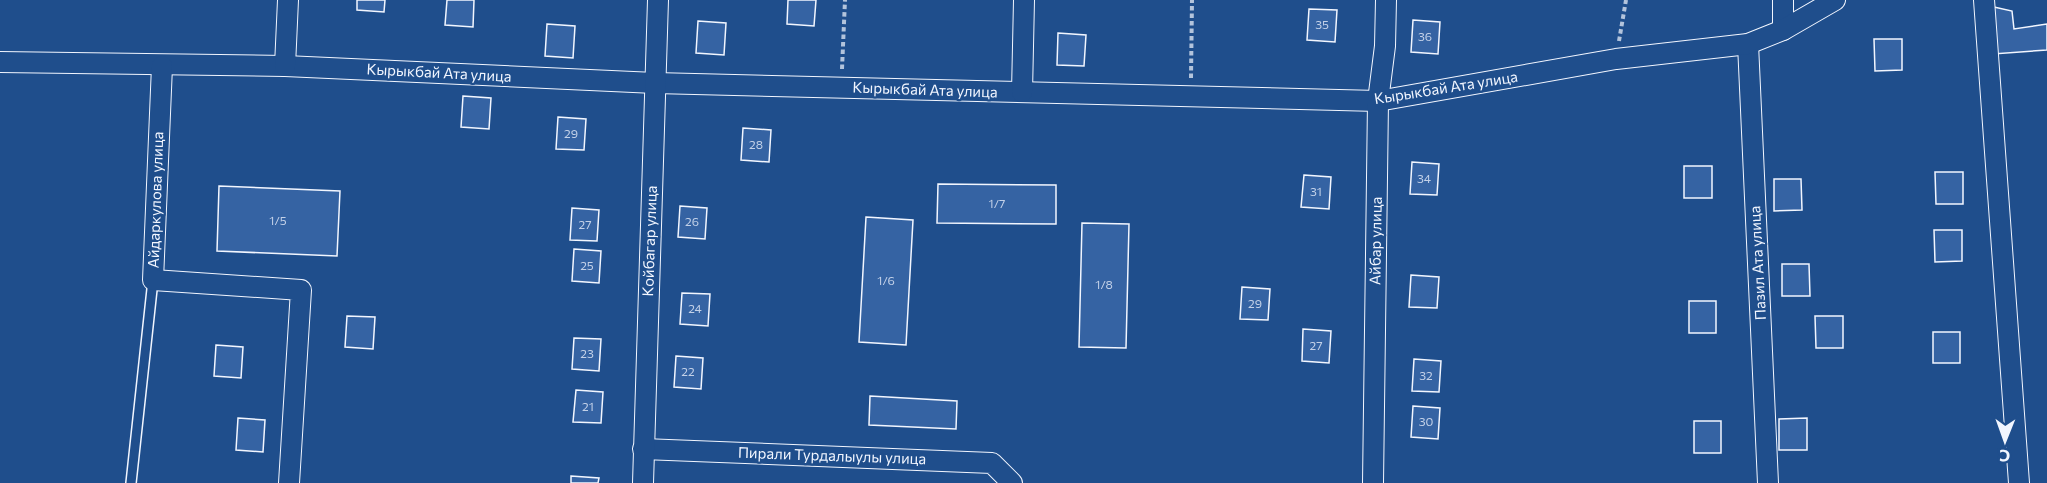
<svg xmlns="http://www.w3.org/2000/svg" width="2047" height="483" viewBox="0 0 2047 483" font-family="Commissioner,sans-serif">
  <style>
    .building { fill: #3563a3; stroke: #f2f6ff; stroke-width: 1.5 }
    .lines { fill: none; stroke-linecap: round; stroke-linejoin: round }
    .service-casing { stroke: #f2f6ff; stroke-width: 12 }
    .minor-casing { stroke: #f2f6ff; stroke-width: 22 }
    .path { stroke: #b3c4dc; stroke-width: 4; stroke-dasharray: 4.5 3; stroke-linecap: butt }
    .service { stroke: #1f4e8c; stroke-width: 9 }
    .minor { stroke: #1f4e8c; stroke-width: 20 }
    .labels { text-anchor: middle; stroke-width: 4.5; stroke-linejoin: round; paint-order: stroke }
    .number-label { font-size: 12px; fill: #c3d1e8 }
    .street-label { font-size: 15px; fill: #f2f6ff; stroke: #1f4e8c }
  </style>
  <rect width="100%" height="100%" fill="#1f4e8c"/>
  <g class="building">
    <path d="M357,0H385L384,12L357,10Z"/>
    <path d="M447,0H474L473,27L445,25Z"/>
    <path d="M788,0H816L814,26L787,24Z"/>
    <path d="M1994,7L2012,11L2014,29L2047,24V50L1993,54Z"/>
    <path d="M1309,9L1337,10L1335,42L1307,40Z"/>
    <path d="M1413,20L1440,22L1438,54L1411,52Z"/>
    <path d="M698,21L726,23L724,55L696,53Z"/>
    <path d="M547,24L575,26L573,58L545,56Z"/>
    <path d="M1058,33L1086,35L1084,66L1057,65Z"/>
    <path d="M1874,39H1902V70L1875,71Z"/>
    <path d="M463,96L491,98L489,129L461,127Z"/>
    <path d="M558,117L586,119L584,150L556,149Z"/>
    <path d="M743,128L771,130L769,162L741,160Z"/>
    <path d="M1412,162L1439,164L1437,195L1410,194Z"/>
    <rect x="1684" y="166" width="28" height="32"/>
    <path d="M1935,172H1963V204H1936Z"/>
    <path d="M1304,175L1331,177L1329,209L1301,207Z"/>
    <path d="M1774,179H1801L1802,210L1774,211Z"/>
    <path d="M938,184L1056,185V224L937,223Z"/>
    <path d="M219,186L340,191L337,256L217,251Z"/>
    <path d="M680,206L707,208L705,239L678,237Z"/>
    <path d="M572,208L599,210L597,241L570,240Z"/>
    <path d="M866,217L913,220L906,345L859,342Z"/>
    <path d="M1082,223L1129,224L1126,348L1079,347Z"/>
    <path d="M1934,230H1962V261L1935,262Z"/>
    <path d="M574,249L601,251L599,283L572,281Z"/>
    <path d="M1782,264H1809L1810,296H1782Z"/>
    <path d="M1411,275L1439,277L1437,308L1409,307Z"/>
    <path d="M1242,287L1270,289L1268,320L1240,319Z"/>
    <path d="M682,293L710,294L708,326L680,324Z"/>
    <rect x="1689" y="301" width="27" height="32"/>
    <path d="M347,316L375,317L373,349L345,347Z"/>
    <path d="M1815,316H1843V348H1816Z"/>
    <path d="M1303,329L1331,331L1329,363L1302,361Z"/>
    <rect x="1933" y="332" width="27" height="31"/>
    <path d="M574,338L601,339L599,371L572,369Z"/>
    <path d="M216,345L243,347L241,378L214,376Z"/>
    <path d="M676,356L703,358L701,389L674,387Z"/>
    <path d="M1414,359L1441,361L1439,392L1412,391Z"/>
    <path d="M576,390L603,392L601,423L573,422Z"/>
    <path d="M870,396L957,401L956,429L869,425Z"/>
    <path d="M1413,406L1440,408L1438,439L1411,437Z"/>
    <path d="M238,418L265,420L263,452L236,450Z"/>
    <path d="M1807,418V450H1779V419Z"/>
    <rect x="1694" y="421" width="27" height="32"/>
    <path d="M571,476L599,478L598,483H571Z"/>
  </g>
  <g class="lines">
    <g class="service-casing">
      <path id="service" d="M131,483L153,280"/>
    </g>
    <g class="minor-casing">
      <g id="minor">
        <path d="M1984,0L2019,483"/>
        <path d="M1783,30V0"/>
        <path d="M1748,44L1768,483"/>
        <path d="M0,62L285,66L655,83L1378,101L1616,59L1748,44L1783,30L1835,0"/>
        <path d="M162,66L153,280L301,290L289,483"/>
        <path d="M285,66L288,0"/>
        <path d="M1022,92L1024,0"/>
        <path d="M643,449L992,463L1012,483"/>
        <path d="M643,483L658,0"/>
        <path d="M1373,483L1378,101L1385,46L1386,0"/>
      </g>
    </g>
    <g class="path">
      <path d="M1619,41L1626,0"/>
      <path d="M842,69L845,0"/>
      <path d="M1191,78L1192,0"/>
    </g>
    <use href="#service" class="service"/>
    <use href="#minor" class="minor"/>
  </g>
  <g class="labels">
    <g class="number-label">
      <text x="1322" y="29">35</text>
      <text x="1425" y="41">36</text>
      <text x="571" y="138">29</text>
      <text x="756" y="149">28</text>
      <text x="1424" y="183">34</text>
      <text x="1316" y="196">31</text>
      <text x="997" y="208">1/7</text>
      <text x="278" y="225">1/5</text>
      <text x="692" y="226">26</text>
      <text x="585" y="229">27</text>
      <text x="587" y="270">25</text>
      <text x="886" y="285">1/6</text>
      <text x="1104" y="289">1/8</text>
      <text x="1255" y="308">29</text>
      <text x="695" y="313">24</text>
      <text x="1316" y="350">27</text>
      <text x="587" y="358">23</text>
      <text x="688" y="376">22</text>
      <text x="1426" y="380">32</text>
      <text x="588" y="411">21</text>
      <text x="1426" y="426">30</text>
    </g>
    <g class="street-label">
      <text transform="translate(439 73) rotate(3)" y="5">Кырыкбай Ата улица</text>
      <text transform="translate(1446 88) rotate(-9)" y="5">Кырыкбай Ата улица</text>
      <text transform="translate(925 90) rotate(2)" y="5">Кырыкбай Ата улица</text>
      <text transform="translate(156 200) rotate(-88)" y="5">Айдаркулова улица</text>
      <text transform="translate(650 241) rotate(-88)" y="5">Койбагар улица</text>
      <text transform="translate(1376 241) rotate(-89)" y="5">Айбар улица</text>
      <text transform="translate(1758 263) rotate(-93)" y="5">Пазил Ата улица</text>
      <text transform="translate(832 456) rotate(2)" y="5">Пирали Турдалыулы улица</text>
    </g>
  </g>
  <g transform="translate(2005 441) rotate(181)" stroke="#1f4e8c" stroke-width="4.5" paint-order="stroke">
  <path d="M0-4.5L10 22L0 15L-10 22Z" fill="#f2f6ff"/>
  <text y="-9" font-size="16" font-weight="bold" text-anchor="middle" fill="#f2f6ff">С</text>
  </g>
</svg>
